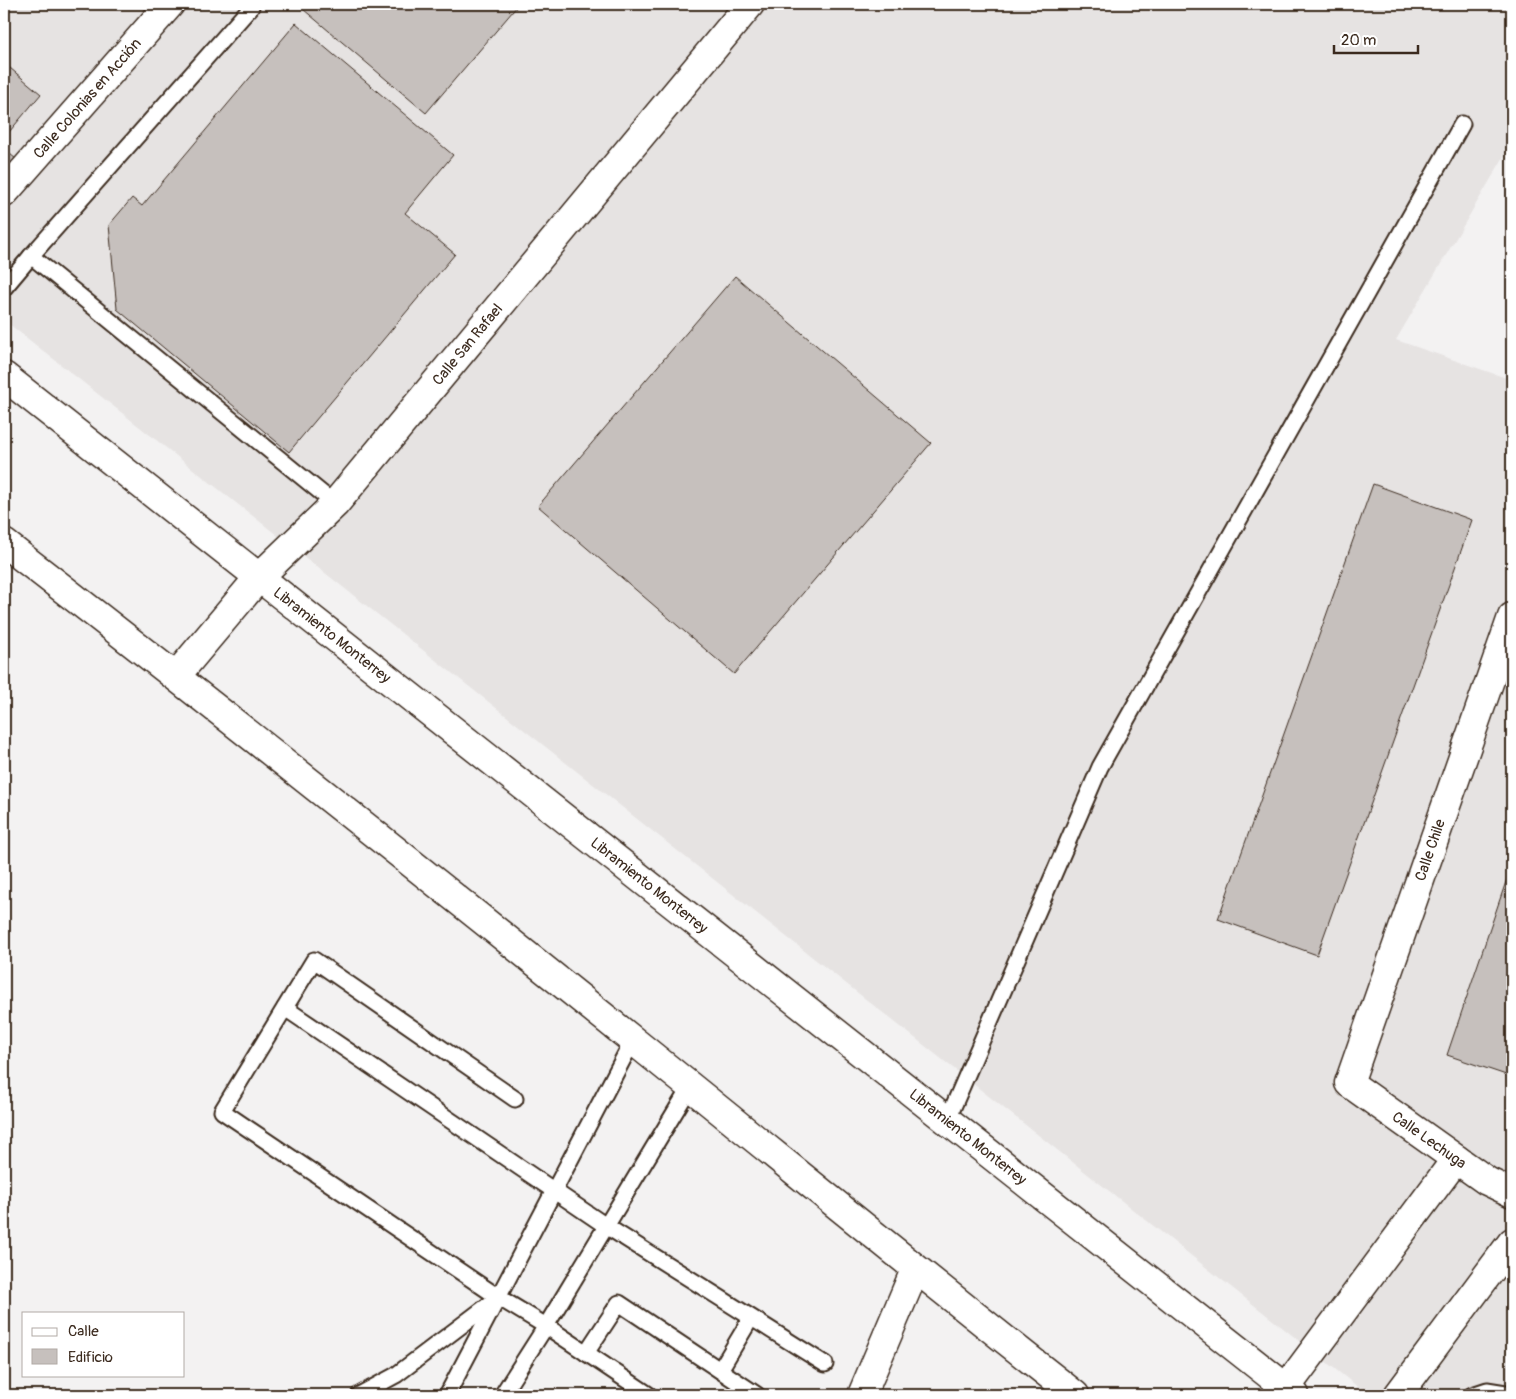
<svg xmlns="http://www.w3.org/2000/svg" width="1516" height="1399" viewBox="0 0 1516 1399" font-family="Pangolin,sans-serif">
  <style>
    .built { fill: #e6e3e2 }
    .building { fill: #c6c0bd; stroke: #3b2a1e }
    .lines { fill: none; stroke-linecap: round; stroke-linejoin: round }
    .lane-casing { stroke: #3b2a1e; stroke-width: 19 }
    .street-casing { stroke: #3b2a1e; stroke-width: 31 }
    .secondary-casing { stroke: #3b2a1e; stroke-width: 31 }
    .highway-casing { stroke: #3b2a1e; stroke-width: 31 }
    .lane { stroke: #fff; stroke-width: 15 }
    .street { stroke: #fff; stroke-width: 28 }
    .secondary { stroke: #fff; stroke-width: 28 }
    .highway { stroke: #fff; stroke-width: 28 }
    .labels { text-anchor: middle; stroke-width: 5; stroke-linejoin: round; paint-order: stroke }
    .street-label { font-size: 15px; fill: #3b2a1e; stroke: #fff }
  </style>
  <rect width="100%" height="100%" fill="#f3f2f2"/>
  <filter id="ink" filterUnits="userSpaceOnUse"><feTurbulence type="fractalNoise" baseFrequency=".02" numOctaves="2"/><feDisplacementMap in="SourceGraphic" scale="10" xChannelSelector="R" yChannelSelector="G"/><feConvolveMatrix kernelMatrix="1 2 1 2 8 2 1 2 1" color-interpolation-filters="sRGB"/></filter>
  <g filter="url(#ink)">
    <path class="built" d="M4,4H1512V143L1396,340L1512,380V1395H1368L4,320Z"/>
    <g class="building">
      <path d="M297,4H519L426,113Z"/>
      <path d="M296,23L453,155L405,213L455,254L289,452L117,309L109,225L132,198L142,206Z"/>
      <path d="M4,63L41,94L4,138Z"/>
      <path d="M4,149L22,164L4,185Z"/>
      <path d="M735,276L931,443L734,674L538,506Z"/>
      <path d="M1373,484L1472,520L1317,955L1218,919Z"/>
      <path d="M1512,864V1077L1447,1055Z"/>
    </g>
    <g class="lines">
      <g class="lane-casing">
        <g id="lane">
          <path d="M31,256L335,504"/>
          <path d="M4,288L31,256L251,7"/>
          <path d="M285,1008L606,1226L825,1364"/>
          <path d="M515,1099L314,960L222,1111L498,1297L546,1326L649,1395"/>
          <path d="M947,1121L1100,767L1462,124"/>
          <path d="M586,1353L619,1303L757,1395"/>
          <path d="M720,1370L751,1318"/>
          <path d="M359,1395L396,1375L495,1300"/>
          <path d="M447,1395L633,1040"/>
          <path d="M502,1395L546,1326L690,1087"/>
          <path d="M1472,1395L1487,1390L1512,1394"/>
        </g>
      </g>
      <g class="street-casing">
        <g id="street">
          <path id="s1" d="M4,193L170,4"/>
          <path id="s2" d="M1512,617L1349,1083L1487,1181L1512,1193"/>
          <path id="s3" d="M176,676L260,576L335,504L750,4"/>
          <path d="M1286,1388L1456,1159"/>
          <path d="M1398,1395L1512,1242"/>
        </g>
      </g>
      <g class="secondary-casing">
        <path id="secondary" d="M862,1395L915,1270"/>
      </g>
      <g class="highway-casing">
        <g id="highway">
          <path id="s4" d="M4,376L1295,1395"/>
          <path d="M4,543C216,707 426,874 635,1042C782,1160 927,1279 1075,1395"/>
        </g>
      </g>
      <use href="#lane" class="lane"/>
      <use href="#street" class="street"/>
      <use href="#secondary" class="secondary"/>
      <use href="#highway" class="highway"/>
    </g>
  </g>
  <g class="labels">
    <g class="street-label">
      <text dy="5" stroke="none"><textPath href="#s1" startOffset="126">Calle Colonias en Acción</textPath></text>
      <text dy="5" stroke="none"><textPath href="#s3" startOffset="442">Calle San Rafael</textPath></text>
      <text dy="5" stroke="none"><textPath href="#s4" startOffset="418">Libramiento Monterrey</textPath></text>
      <text transform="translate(1430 850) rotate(-71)" y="5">Calle Chile</text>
      <text dy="5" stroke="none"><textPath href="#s4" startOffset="822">Libramiento Monterrey</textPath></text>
      <text dy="5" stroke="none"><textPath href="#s4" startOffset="1228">Libramiento Monterrey</textPath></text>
      <text dy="5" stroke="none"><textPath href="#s2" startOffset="592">Calle Lechuga</textPath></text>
    </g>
  </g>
  <rect width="1516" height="1399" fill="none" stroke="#fff" stroke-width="20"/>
  <rect x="10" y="10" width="1496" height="1379" fill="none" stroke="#3b2a1e" stroke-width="2" filter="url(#ink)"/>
  <rect x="22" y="1312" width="162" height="65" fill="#ffffff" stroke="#b1aaa5"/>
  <rect x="32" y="1328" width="25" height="8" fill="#ffffff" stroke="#b1aaa5"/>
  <text x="68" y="1336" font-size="15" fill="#3b2a1e">Calle</text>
  <rect x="32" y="1349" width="25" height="15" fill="#c6c0bd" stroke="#b1aaa5"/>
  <text x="68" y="1362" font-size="15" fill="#3b2a1e">Edificio</text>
  <path d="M1334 45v8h84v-8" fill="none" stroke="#3b2a1e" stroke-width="2.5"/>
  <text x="1341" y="45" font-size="15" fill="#3b2a1e" stroke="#ffffff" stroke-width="4" paint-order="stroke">20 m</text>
</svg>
